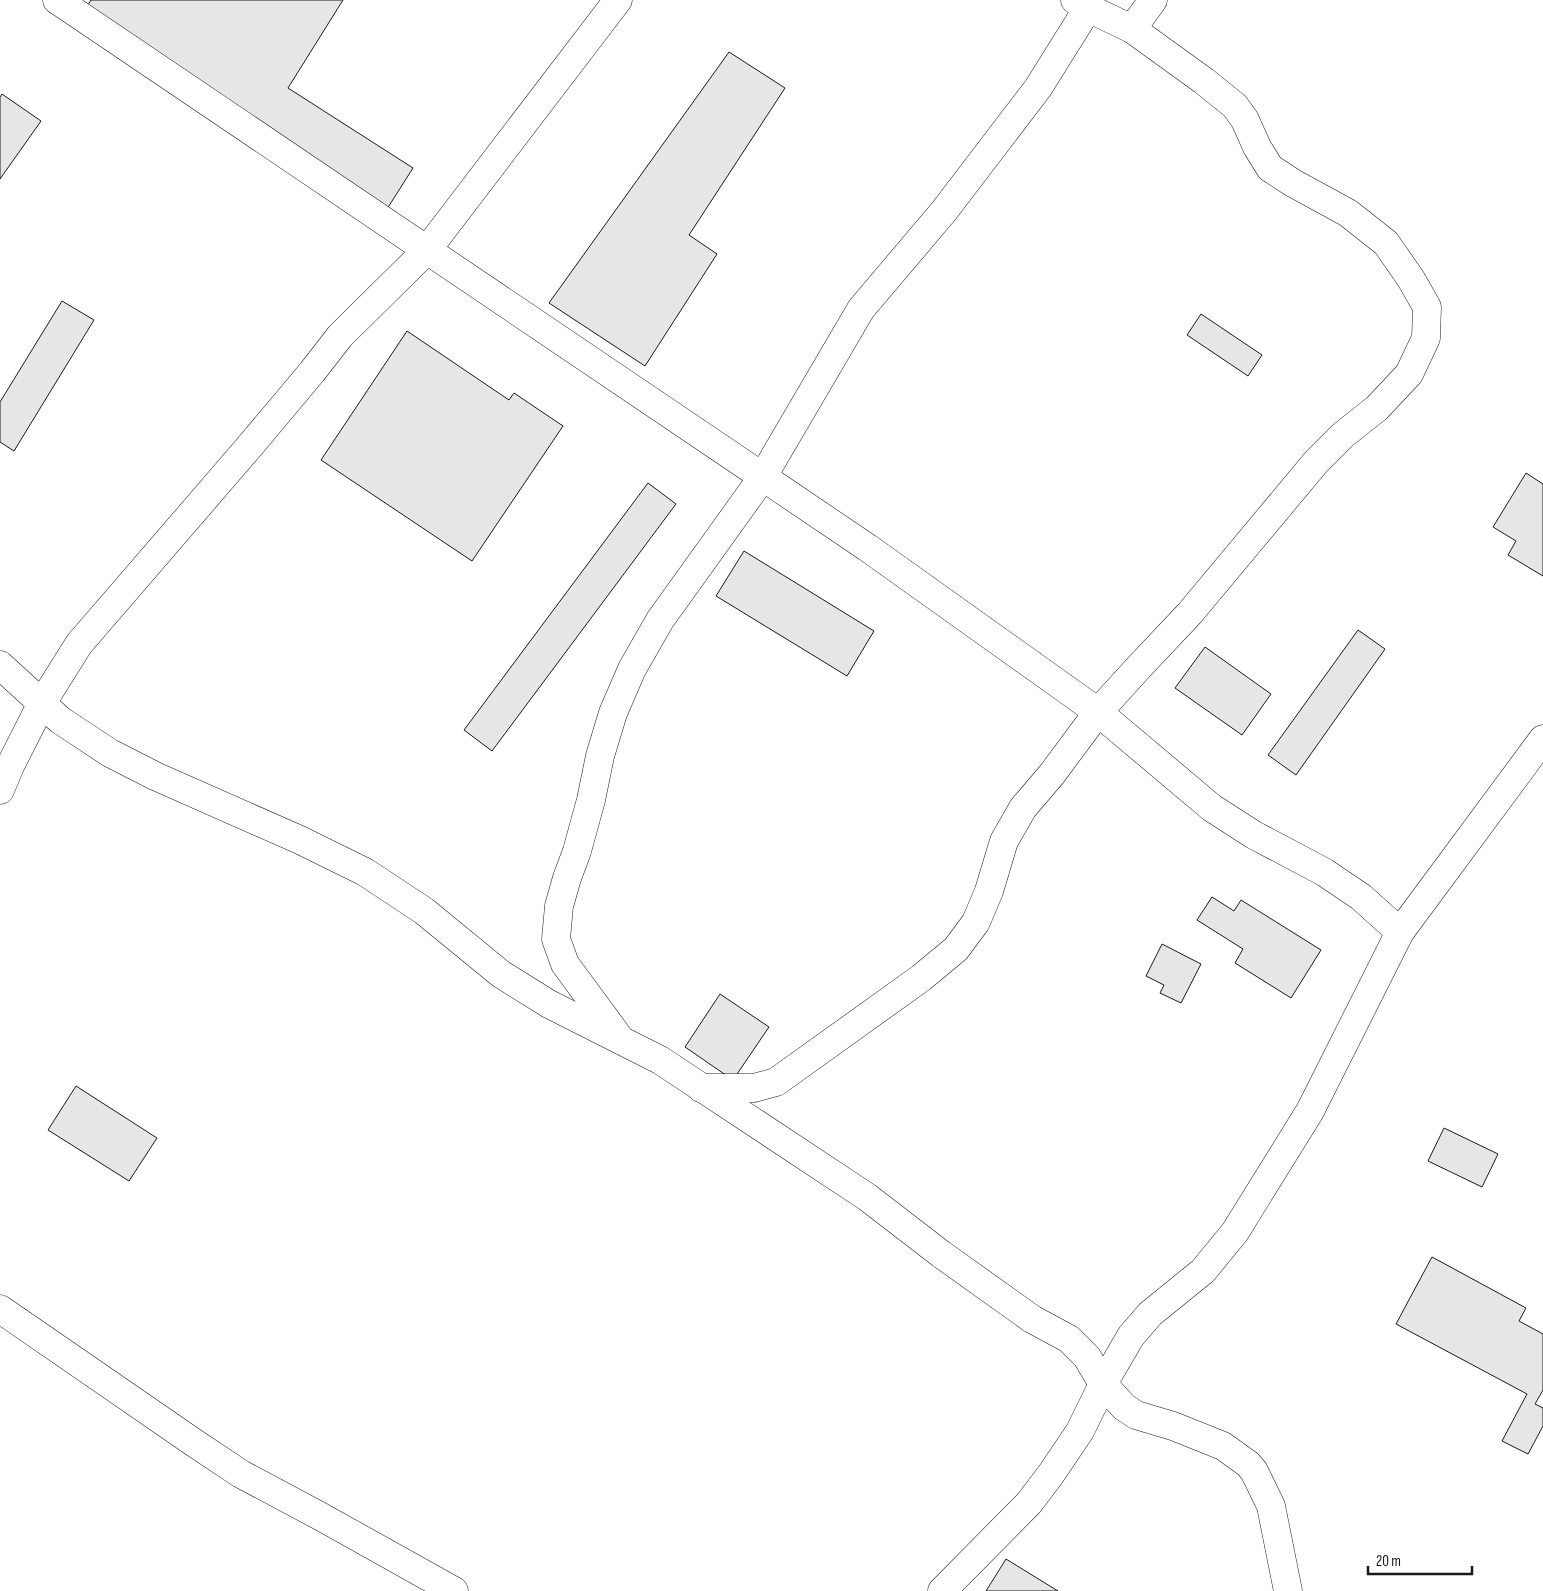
<svg xmlns="http://www.w3.org/2000/svg" width="1543" height="1591" viewBox="0 0 1543 1591" font-family="'Sofia Sans Condensed',sans-serif">
  <style>
    .building { fill: #e6e6e6; stroke: #1a1a1a }
    .lines { fill: none; stroke-linecap: round; stroke-linejoin: round }
    .minor-casing { stroke: #1a1a1a; stroke-width: 29 }
    .minor { stroke: #fff; stroke-width: 28 }
  </style>
  <rect width="100%" height="100%" fill="#fff"/>
  <g class="building">
    <path d="M91,0H343L288,88L413,168L387,209L82,14Z"/>
    <path d="M729,52L785,88L689,235L717,254L645,366L549,303Z"/>
    <path d="M2,94L41,121L0,179V97Z"/>
    <path d="M62,301L94,320L14,451L0,442V402Z"/>
    <path d="M1201,314L1262,355L1248,376L1187,335Z"/>
    <path d="M407,331L509,400L514,393L563,426L472,561L321,460Z"/>
    <path d="M1526,473L1543,484V576L1508,555L1516,541L1493,527Z"/>
    <path d="M648,483L676,504L492,751L464,730Z"/>
    <path d="M744,551L874,631L847,676L716,596Z"/>
    <path d="M1358,630L1385,649L1296,775L1268,755Z"/>
    <path d="M1205,647L1271,694L1242,735L1175,688Z"/>
    <path d="M1212,897L1234,911L1241,900L1321,950L1291,998L1235,963L1243,949L1197,920Z"/>
    <path d="M1162,944L1201,964L1181,1003L1160,993L1164,985L1146,976Z"/>
    <path d="M720,994L769,1027L733,1080L685,1047Z"/>
    <path d="M76,1086L157,1138L129,1181L48,1130Z"/>
    <path d="M1444,1128L1498,1154L1482,1187L1428,1161Z"/>
    <path d="M1432,1257L1526,1308L1519,1321L1543,1334V1390L1535,1404L1543,1408V1426L1528,1454L1502,1441L1527,1394L1396,1324Z"/>
    <path d="M1006,1559L1058,1591H986Z"/>
  </g>
  <g class="lines">
    <g class="minor-casing">
      <g id="minor">
        <path d="M57,0L868,548L1098,712L1212,808L1254,835L1324,872L1361,897L1400,932"/>
        <path d="M1088,8L1132,29L1153,0"/>
        <path d="M0,665L60,720L110,753L155,776L300,840L365,872L424,911L501,974L549,1004L660,1060L867,1197L941,1254L1032,1319L1069,1339L1087,1357L1103,1384L1124,1407L1136,1415L1173,1426L1223,1446L1248,1464L1254,1471L1271,1506L1288,1591"/>
        <path d="M0,790L10,766L42,703L79,644L249,447L312,372L340,336L427,250L618,0"/>
        <path d="M618,1036L565,964L556,939L559,906L567,878L577,851L591,800L600,756L613,713L632,669L660,620L762,478L861,309L944,211L1038,88L1088,8L1075,0"/>
        <path d="M701,1088H754L776,1082L921,978L956,949L976,922L989,891L1004,841L1023,808L1052,774L1098,712L1139,667L1190,613L1316,462L1343,435L1377,408L1409,374L1426,338L1427,307L1411,279L1386,243L1348,213L1293,183L1270,168L1257,147L1245,120L1235,106L1204,81L1132,29"/>
        <path d="M0,1309L193,1442L241,1474L318,1515L454,1591"/>
        <path d="M942,1591L1029,1503L1051,1474L1080,1431L1103,1384L1131,1336L1150,1314L1203,1271L1235,1232L1310,1111L1400,932L1543,739"/>
      </g>
    </g>
    <use href="#minor" class="minor"/>
  </g>
  <path d="M1368 1566v8h104v-8" fill="none" stroke="#1a1a1a" stroke-width="2.5"/>
  <text x="1376" y="1566" font-size="15" fill="#1a1a1a" stroke="#ffffff" stroke-width="4" paint-order="stroke">20 m</text>
</svg>
